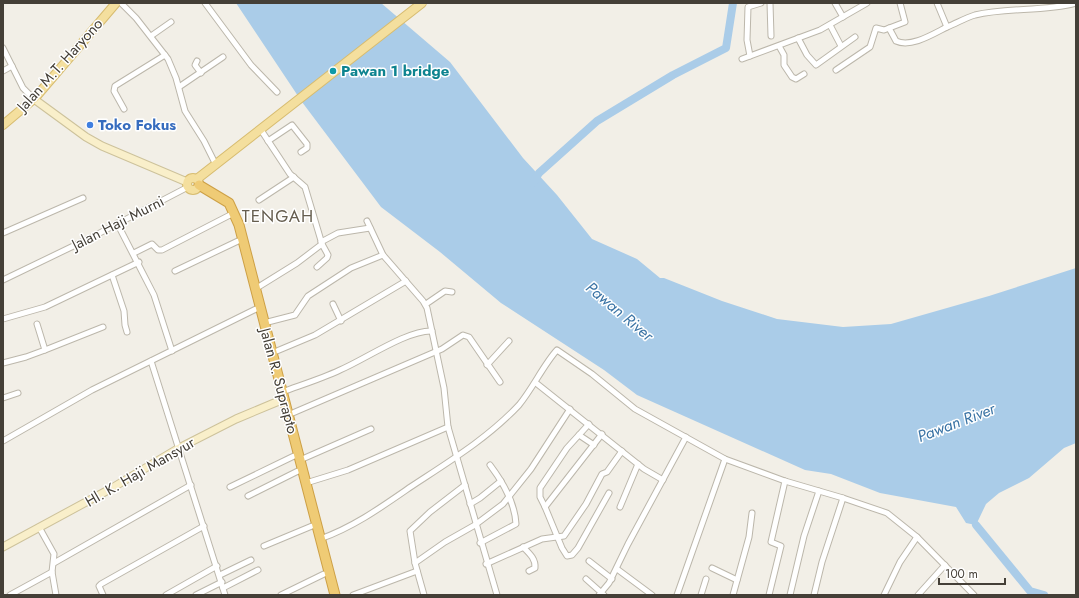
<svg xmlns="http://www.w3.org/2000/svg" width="1079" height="598" viewBox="0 0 1079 598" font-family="Jost,sans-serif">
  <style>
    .water { fill: #aacce8 }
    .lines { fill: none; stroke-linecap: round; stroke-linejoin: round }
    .river { stroke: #aacce8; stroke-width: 8 }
    .street-casing { stroke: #bcb7ab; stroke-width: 7 }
    .secondary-casing { stroke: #cdc29b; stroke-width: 9 }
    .primary-casing { stroke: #d7bc70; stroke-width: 10 }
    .highway-casing { stroke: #cda046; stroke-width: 11 }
    .street { stroke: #fff; stroke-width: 5 }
    .secondary { stroke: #f9efca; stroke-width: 7 }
    .primary { stroke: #f4df9e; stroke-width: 8 }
    .highway { stroke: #efcb75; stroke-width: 9 }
    .culture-dot { fill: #0f9aa8; stroke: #fff; stroke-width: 1.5 }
    .shop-dot { fill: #3f7fe0; stroke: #fff; stroke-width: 1.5 }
    .labels { text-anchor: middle; stroke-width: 3; stroke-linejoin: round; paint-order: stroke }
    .street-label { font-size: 15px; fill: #443f37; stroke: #fff }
    .culture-label { font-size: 15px; font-weight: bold; fill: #0d838f; stroke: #fff; text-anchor: start }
    .shop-label { font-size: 15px; font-weight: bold; fill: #366cbe; stroke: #fff; text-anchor: start }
    .water-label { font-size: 16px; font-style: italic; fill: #3b74a5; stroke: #fff }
    .quarter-label { font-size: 17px; letter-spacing: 1px; fill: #665e4f; stroke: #fff }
  </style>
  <rect width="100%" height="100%" fill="#f2efe7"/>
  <path class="water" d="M236,3H381L450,62L523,158L557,195L592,239L637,259L660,278H664L722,301L777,319L843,327L891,324L989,296L1076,268V443L1064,448L1029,478L999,493L986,504L976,525L966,523L956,507L880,493L831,474L805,470L637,395L604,370L501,303L440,252L381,207L302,102Z"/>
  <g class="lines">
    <g class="river">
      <path d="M533,183L539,173L597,121L673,75L726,48L733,3"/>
      <path d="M976,525L1030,591L1044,595"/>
    </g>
    <g class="street-casing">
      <g id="street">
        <path d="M121,3L136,18L168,59L176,78L185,111L204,141L216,165"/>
        <path d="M205,3L251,65L277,92"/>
        <path d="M770,3L771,36"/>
        <path d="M835,3L843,17"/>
        <path d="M937,3L947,27C957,23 965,18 975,15C1008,7 1043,12 1076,3"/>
        <path d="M830,25L841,46"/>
        <path d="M889,28L896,41C911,48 933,34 947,27"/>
        <path d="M151,36L171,22"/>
        <path d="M798,38L807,55L816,65L855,37"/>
        <path d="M779,46L784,55V65L792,77L796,79L804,74"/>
        <path d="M3,48L23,88L34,99"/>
        <path d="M750,56L747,40L748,7L761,3"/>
        <path d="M742,59L820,30L867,3"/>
        <path d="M197,61L195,65L201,73"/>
        <path d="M836,70L870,47L876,28L884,30L905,22L900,3"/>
        <path d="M3,71L12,66"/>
        <path d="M179,87L223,57"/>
        <path d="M124,109L114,91L115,86L165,55"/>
        <path d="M261,130L290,174L305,187L322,244L328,255L327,258L317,267"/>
        <path d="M268,141L292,125L307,144V148L301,152"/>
        <path d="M259,200L294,177"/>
        <path d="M367,221L383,255L423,301L427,308L444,388L448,427L497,595"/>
        <path d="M117,223L154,295L172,351"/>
        <path d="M3,233L83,198"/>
        <path d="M321,242L338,233L370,228"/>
        <path d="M134,253L152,244L158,250H162L230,215"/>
        <path d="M175,271L238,241"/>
        <path d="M112,275L124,311L125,325L127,332"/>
        <path d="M3,280L90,238L188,187"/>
        <path d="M255,289L297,263L322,244"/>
        <path d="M333,304L341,321"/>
        <path d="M426,304L445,291L452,292"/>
        <path d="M3,319L45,307L139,262"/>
        <path d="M264,323L295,315L308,296L351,268L383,255"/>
        <path d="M45,350L103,327"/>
        <path d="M272,353L315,335L406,281"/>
        <path d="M151,361L225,595"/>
        <path d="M3,363L26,357L45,350L37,324"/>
        <path d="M487,365L509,341"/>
        <path d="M536,383L644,469L663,480"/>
        <path d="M282,392C301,385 321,379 340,370C364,360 407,330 432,331"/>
        <path d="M3,398L18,393"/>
        <path d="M288,415L442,349L463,335L469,337L500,382"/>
        <path d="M602,434L545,507L562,548L567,556L572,555L578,548L609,493"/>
        <path d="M579,435L594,445"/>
        <path d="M3,441L92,390L256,309"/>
        <path d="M300,460L371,429"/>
        <path d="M306,483L348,470L448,427"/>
        <path d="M230,487L294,456"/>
        <path d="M248,496L298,471"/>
        <path d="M470,504L480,498L501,481"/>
        <path d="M545,507L540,497V488L567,448L589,424"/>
        <path d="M620,507L638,464"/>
        <path d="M39,527L54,554L52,572L56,595"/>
        <path d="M320,539C354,527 383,506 412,486C450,461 488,438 519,405C533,388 544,364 557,350L592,374L635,409L725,459L785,481L843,498L887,513L917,537L974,595"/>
        <path d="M480,543L516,524C515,503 502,481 490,465"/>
        <path d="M264,546L312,526"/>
        <path d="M523,547C529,553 536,559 535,568L529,571"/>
        <path d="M589,561L612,579"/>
        <path d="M54,563L191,485"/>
        <path d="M415,563L410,531L430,512L465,485"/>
        <path d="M486,564L542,539L564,536L586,504L602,474L607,472L622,451"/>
        <path d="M712,568L737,580"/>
        <path d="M617,569L652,595"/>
        <path d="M220,575L251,560"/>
        <path d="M586,579L604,595"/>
        <path d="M223,588L258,570"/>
        <path d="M10,595L52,572"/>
        <path d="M103,595L99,586L101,584L204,526"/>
        <path d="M166,595L217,566"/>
        <path d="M196,595L222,582"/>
        <path d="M281,595L324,574"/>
        <path d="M353,595L417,571"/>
        <path d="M424,595L415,563L445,542L475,525L503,504L531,469L570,409"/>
        <path d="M599,595L609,583L628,544L686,437"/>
        <path d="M677,595L725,459"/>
        <path d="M701,595L706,579"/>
        <path d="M733,595L749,537L752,513"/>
        <path d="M769,595L781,546L771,542L785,481"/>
        <path d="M790,595L804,536L819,491"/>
        <path d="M814,595L822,562L843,498"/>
        <path d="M884,595L900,562L917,537"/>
        <path d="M918,595L945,565"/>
      </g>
    </g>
    <g class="secondary-casing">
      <g id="secondary">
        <path d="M34,99L86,137L102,146L187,182"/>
        <path d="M3,547L112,488L179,448L236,419L279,401"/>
      </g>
    </g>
    <g class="primary-casing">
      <g id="primary">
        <path d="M3,125L35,98L116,3"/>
        <circle cx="193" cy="184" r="6"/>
        <path d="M197,179L422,3"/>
      </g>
    </g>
    <g class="highway-casing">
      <path id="highway" d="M199,185L229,203L239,225L335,595"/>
    </g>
    <use href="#street" class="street"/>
    <use href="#secondary" class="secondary"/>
    <use href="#primary" class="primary"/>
    <use href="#highway" class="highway"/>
  </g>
  <circle class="culture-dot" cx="333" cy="71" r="4"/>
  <circle class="shop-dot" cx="90" cy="125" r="4"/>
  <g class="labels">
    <g class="street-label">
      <text transform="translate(60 65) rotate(-48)" y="5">Jalan M.T. Haryono</text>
      <text transform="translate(118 223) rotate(-27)" y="5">Jalan Haji Murni</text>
      <text transform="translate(279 381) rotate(75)" y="5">Jalan R. Suprapto</text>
      <text transform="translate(140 472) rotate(-30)" y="5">Hl. K. Haji Mansyur</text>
    </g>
    <g class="culture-label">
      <text x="341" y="76">Pawan 1 bridge</text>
    </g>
    <g class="shop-label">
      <text x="98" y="130">Toko Fokus</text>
    </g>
    <g class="water-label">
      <text transform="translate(620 311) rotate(40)" y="6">Pawan River</text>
      <text transform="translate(956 422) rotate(-21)" y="6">Pawan River</text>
    </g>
    <g class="quarter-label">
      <text x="278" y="222">TENGAH</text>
    </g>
  </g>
  <rect width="1079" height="598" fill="none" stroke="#443f37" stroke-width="8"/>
  <path d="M939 578v6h66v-6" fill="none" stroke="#443f37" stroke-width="2"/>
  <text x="945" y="578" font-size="12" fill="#443f37" stroke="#ffffff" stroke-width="3" paint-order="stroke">100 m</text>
</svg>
